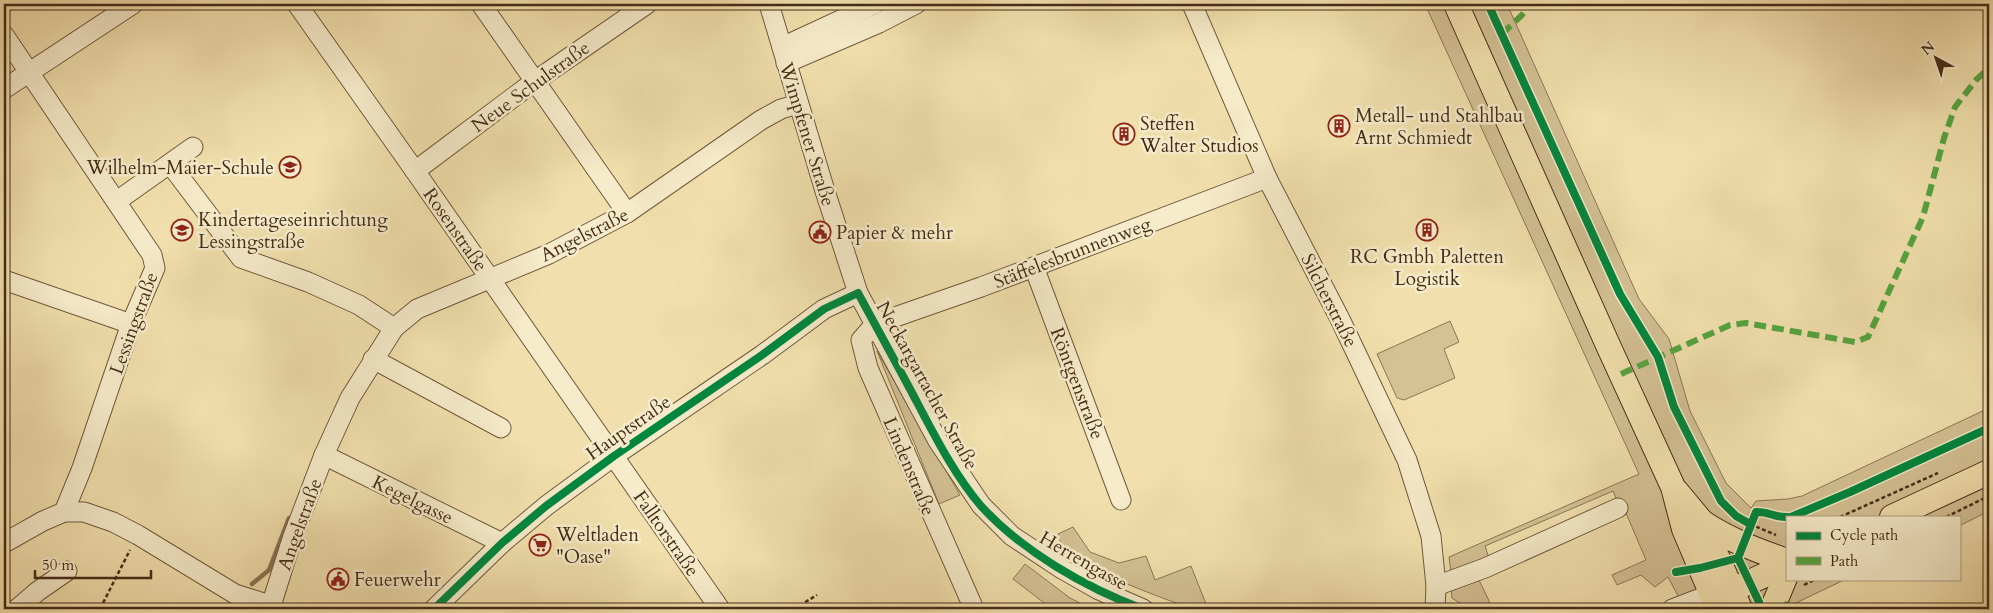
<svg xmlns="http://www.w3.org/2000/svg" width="1993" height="613" viewBox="0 0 1993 613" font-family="Cardo,serif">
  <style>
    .green { fill: #d4c194; stroke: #8d7656 }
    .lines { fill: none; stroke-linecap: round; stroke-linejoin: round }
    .stream { stroke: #8a7353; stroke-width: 4.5 }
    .minor-casing { stroke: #71593d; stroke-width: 21 }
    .major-casing { stroke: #462c18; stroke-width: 26 }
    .path { stroke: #462c18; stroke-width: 2.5; stroke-dasharray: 4 2.5; stroke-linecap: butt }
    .minor { stroke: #f6ebca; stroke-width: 19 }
    .major { stroke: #f1e0ad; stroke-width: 24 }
    .quiet { stroke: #55a440; stroke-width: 6; stroke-dasharray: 12 6; stroke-linecap: butt }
    .cycleway-casing { stroke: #f6ebca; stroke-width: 11 }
    .cycleway { stroke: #00873e; stroke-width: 8 }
    .labels { text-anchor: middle; stroke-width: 5; stroke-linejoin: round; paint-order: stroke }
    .street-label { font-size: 19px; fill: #462c18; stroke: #f6ebca }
    .poi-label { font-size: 19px; fill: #462c18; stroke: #f6ebca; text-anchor: start }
  </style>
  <rect width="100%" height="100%" fill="#f1e0ad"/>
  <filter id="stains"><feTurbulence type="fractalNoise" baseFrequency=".004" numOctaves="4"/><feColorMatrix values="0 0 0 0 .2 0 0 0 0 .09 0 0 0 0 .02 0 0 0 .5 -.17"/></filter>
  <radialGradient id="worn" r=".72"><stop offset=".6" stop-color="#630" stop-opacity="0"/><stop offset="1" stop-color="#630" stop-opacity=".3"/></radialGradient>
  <g class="green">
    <path d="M1425,4H1507L1639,299L1669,339L1690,411L1726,483L1751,508L1756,501L1788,499L1802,496L1989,408V511L1959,526V517H1787V579H1846L1796,603L1794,609H1685L1668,577L1655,587L1641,575L1617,585L1612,575L1646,560L1626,513L1618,503L1613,491L1485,546L1489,558L1451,573L1449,557L1639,474Z"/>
    <path d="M1450,321L1459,342L1444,349L1455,378L1404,400L1397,398L1377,354Z"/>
    <path d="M877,351L960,495L939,504Z"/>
    <path d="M1073,527L1090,552L1119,563L1146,556L1155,580L1191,566L1208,609C1188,609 1171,601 1152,594C1122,582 1092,570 1064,554L1058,534Z"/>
    <path d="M1025,564L1070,598L1092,609H1052L1013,579Z"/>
    <path d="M1478,578L1493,609C1478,609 1464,607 1452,598L1451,588Z"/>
  </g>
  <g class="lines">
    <path class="stream" d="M252,584L269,570L289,518"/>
    <g class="minor-casing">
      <g id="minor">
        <path d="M297,4L415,171L720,609"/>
        <path d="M481,4L627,213"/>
        <path d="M769,4L825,191L858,293L938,441L981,505L1012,536L1062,569L1097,589L1143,609"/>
        <path d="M1192,4L1267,178L1340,319L1407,460L1431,536L1436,586L1435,609"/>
        <path d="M4,35L152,255L155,268L131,324L82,468L64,512"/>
        <path d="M782,47L875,4"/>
        <path d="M786,63L879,23L916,4"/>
        <path d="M4,89L133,4"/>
        <path d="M170,164L241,258L308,282L359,305L394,328"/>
        <path d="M415,171L535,81L647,4"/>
        <path d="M117,201L193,147"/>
        <path d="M1034,267L1121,500"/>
        <path d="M4,280L131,324"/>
        <path d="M373,359L501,428"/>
        <path d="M324,455L502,543"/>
        <path d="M4,543L43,521L64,512H84L113,522L138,535L235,594L270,605"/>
        <path d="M1436,586L1485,568L1618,508"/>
        <path d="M17,609L38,591L67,571"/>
        <path d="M270,609L292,539L324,455L350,398L394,328L417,309L549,254L627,213L761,120L781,109L798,104"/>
        <path d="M434,609L502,543L546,506L614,456L762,355L824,309L858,293"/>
        <path d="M974,609L868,368L861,340L875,324L981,287L1267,178"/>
        <path d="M1672,609L1711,594"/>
      </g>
    </g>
    <g class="major-casing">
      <g id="major">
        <path d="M1456,4L1607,343L1673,487L1684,529L1718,609"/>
        <path d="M1677,492L1702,522L1740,609"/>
        <path d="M1892,517L1989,472"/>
        <path d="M1702,522C1729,540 1756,550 1787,561"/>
        <path d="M1718,593L1732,590L1787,565"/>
        <path d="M1772,609L1787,573"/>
      </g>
    </g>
    <g class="path">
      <path d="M1840,517L1938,473"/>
      <path d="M1946,517L1989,496"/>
      <path d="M1750,524L1776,535"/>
      <path d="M1804,585L1816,579"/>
      <path d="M103,609L102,605L130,550"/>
      <path d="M211,609L219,604"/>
      <path d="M794,609L817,595"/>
    </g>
    <use href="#minor" class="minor"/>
    <use href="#major" class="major"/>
    <g class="quiet">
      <path d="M1502,34L1522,15L1530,4"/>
      <path d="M1621,374L1730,325L1746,323L1855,342L1868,337L1923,217L1944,138L1955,107L1976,80L1989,68"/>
      <path d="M1785,609L1788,602"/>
    </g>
    <g class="cycleway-casing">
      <g id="cycleway">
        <path d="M1488,4L1620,294L1658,357L1674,407L1721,501L1736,516L1750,524"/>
        <path d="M1791,517L1850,492L1989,428"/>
        <path d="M1676,572L1700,568L1738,558"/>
        <path d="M434,609L502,543L546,506L614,456L762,355L824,309L858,293C878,330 899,368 919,406C937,440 956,477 981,506C1022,551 1086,588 1143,609"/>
        <path d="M1759,609V602L1738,558L1756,512C1767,511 1776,518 1787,517"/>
      </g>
    </g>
    <use href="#cycleway" class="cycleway"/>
  </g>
  <defs>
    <g id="building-ring" transform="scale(1.125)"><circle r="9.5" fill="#f6ebca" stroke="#8f2418" stroke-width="1.5"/><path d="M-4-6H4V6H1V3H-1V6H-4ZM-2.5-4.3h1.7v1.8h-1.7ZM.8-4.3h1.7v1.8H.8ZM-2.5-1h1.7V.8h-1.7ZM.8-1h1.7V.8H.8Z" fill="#8f2418"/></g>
    <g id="school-ring" transform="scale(1.125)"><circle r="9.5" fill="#f6ebca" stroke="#8f2418" stroke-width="1.5"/><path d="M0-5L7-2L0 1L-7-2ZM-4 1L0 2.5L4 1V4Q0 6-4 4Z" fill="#8f2418"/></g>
    <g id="civic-ring" transform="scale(1.125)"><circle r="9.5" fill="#f6ebca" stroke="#8f2418" stroke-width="1.5"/><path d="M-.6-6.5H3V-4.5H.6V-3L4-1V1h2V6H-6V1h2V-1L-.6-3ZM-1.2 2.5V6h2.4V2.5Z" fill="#8f2418"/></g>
    <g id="supermarket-ring" transform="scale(1.125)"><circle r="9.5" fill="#f6ebca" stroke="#8f2418" stroke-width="1.5"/><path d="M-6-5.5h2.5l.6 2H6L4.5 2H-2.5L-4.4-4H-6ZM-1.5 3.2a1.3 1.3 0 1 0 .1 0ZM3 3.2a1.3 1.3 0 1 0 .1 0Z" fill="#8f2418"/></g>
  </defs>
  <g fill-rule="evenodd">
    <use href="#building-ring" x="1339" y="126"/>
    <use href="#building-ring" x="1124" y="134"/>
    <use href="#school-ring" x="290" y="167"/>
    <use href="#school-ring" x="182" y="230"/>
    <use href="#building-ring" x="1427" y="230"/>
    <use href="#civic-ring" x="820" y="232"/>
    <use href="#supermarket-ring" x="540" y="545"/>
    <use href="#civic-ring" x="338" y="579"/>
  </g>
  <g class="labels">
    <g class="street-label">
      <text transform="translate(530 86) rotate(-36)" y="7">Neue Schulstraße</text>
      <text transform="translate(808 134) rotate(73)" y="7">Wimpfener Straße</text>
      <text transform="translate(456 229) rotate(55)" y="7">Rosenstraße</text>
      <text transform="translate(584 234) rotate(-27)" y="7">Angelstraße</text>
      <text transform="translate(1072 252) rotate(-21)" y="7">Stäffelesbrunnenweg</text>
      <text transform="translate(1330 300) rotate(63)" y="7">Silcherstraße</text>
      <text transform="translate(133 323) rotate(-70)" y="7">Lessingstraße</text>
      <text transform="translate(1078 383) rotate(69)" y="7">Röntgenstraße</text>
      <text transform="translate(928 385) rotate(61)" y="7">Neckargartacher Straße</text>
      <text transform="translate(628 427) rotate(-35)" y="7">Hauptstraße</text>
      <text transform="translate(910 466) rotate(67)" y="7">Lindenstraße</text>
      <text transform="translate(413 499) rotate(26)" y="7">Kegelgasse</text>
      <text transform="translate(299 524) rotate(-70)" y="7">Angelstraße</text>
      <text transform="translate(667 533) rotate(55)" y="7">Falltorstraße</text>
      <text transform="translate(1084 560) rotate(30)" y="7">Herrengasse</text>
    </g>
    <g class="poi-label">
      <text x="1355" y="122">Metall- und Stahlbau<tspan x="1355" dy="22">Arnt Schmiedt</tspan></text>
      <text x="1140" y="130">Steffen<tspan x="1140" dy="22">Walter Studios</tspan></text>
      <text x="274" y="174" text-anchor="end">Wilhelm-Maier-Schule</text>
      <text x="198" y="226">Kindertageseinrichtung<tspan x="198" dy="22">Lessingstraße</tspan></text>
      <text x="836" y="239">Papier &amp; mehr</text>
      <text x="1427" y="263" text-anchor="middle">RC Gmbh Paletten<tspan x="1427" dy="22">Logistik</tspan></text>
      <text x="556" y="541">Weltladen<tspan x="556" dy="22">"Oase"</tspan></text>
      <text x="354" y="586">Feuerwehr</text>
    </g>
  </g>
  <rect width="1993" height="613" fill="none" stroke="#f1e0ad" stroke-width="20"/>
  <rect x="5" y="5" width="1983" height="603" fill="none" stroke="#462c18" stroke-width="2.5"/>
  <rect x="10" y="10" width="1973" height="593" fill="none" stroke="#462c18"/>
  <rect x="1786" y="516" width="175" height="65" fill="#f6ebca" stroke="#b09f83"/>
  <rect x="1796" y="532" width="25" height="8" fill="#00873e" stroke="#b09f83"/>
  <text x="1830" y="540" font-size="15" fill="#462c18">Cycle path</text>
  <rect x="1796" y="557" width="25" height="8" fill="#55a440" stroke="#b09f83"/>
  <text x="1830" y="566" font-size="15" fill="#462c18">Path</text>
  <g transform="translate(1936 58) rotate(320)" stroke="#f6ebca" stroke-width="4" paint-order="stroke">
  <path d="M0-4L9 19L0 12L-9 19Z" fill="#462c18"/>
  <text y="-8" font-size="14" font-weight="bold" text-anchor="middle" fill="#462c18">N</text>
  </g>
  <path d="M35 570v8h116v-8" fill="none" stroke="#462c18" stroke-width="2.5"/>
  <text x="42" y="570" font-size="15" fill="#462c18" stroke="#f6ebca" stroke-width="4" paint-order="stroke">50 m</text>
  <rect width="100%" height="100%" filter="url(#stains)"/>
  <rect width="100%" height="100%" fill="url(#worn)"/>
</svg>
